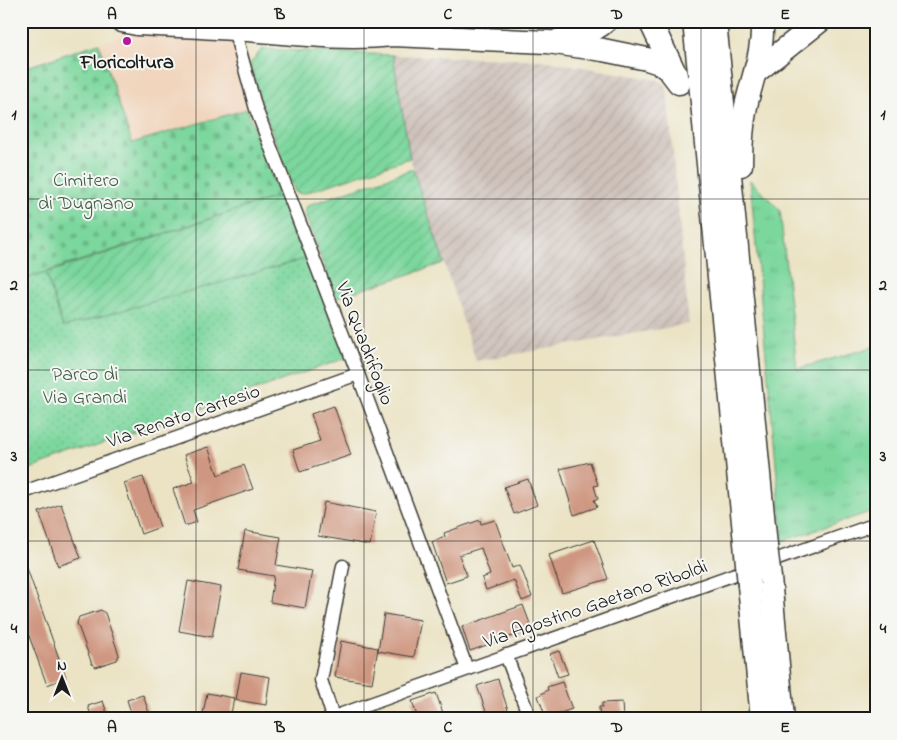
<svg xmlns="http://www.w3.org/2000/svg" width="897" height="740" viewBox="0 0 897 740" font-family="'Indie Flower',sans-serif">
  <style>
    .built { fill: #f1d5bd }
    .industrial { fill: url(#industrial-furrows) }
    .grass { fill: url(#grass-tufts); stroke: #4c7a5c }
    .cemetery { fill: url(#cemetery-stones); stroke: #4c7a5c }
    .park { fill: url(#park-dots); stroke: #4c7a5c }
    .garden { fill: url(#garden-furrows); stroke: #4c7a5c }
    .building { fill: #cf9781 }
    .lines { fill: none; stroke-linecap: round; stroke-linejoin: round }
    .street-casing { stroke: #3b3a35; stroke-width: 15 }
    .highway-casing { stroke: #3b3a35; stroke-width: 25 }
    .street { stroke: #fff; stroke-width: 12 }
    .highway { stroke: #fff; stroke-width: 22 }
    .highway-bridge-casing { stroke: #3b3a35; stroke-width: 25; stroke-linecap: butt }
    .highway-bridge { stroke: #fff; stroke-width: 22 }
    .grid { fill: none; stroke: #1c1c1c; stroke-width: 1; stroke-opacity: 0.55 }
    .poi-dot { fill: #b5179e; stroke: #f6f6f2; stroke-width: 2 }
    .labels { text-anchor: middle; stroke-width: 4; stroke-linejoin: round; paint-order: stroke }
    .poi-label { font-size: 20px; font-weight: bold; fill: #1c1c1c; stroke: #f6f6f2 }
    .park-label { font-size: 20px; fill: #3e5d49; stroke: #f6f6f2 }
    .street-label { font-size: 20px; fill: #1c1c1c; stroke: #f6f6f2 }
    .neatline { fill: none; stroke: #1c1c1c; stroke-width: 2 }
    .grid-label { font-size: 16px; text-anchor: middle; font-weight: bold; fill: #1c1c1c }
  </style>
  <defs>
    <pattern id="industrial-furrows" width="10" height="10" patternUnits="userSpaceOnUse" patternTransform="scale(1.25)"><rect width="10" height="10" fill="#cec1ba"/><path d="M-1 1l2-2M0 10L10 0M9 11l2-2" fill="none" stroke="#b0a59f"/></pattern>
    <pattern id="grass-tufts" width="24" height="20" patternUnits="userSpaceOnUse" patternTransform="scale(1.25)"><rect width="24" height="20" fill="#7cd79d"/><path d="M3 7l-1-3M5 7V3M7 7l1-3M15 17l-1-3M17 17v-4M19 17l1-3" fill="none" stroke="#6bb887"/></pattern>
    <pattern id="cemetery-stones" width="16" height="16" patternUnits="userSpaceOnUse" patternTransform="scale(1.25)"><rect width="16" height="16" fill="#7cd79d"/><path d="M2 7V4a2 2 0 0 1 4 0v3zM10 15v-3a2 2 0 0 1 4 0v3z" fill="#6bb887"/></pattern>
    <pattern id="park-dots" width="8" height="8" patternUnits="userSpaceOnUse" patternTransform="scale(1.25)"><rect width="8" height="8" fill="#7cd79d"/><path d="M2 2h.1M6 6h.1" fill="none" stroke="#6bb887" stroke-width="1.8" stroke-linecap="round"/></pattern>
    <pattern id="garden-furrows" width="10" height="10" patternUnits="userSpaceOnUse" patternTransform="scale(1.25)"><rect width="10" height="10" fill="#7cd79d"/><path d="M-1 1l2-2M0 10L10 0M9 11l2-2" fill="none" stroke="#6bb887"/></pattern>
  </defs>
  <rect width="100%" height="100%" fill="#f6f6f2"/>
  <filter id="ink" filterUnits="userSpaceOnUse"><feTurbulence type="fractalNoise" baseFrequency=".02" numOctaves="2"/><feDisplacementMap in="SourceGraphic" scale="10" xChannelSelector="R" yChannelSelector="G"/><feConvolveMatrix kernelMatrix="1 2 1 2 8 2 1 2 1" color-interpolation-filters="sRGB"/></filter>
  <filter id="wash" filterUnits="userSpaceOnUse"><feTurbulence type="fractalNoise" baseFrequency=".0096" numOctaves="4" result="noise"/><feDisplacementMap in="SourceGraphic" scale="20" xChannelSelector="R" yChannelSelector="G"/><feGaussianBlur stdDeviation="1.12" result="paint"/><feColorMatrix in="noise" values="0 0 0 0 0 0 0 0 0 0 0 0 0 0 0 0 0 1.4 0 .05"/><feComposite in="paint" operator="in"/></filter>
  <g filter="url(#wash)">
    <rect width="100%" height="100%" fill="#ebe3c4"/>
    <path class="built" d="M139,31L231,37L251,107L132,143L99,43Z"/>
    <path class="industrial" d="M393,55L542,60L658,80L664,84L667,90L689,324L476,361L410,158Z"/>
    <path class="grass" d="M750,180L780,210L797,369L876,346V510L783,541Z"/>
    <path class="cemetery" d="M99,43L132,143L247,109L279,196L21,280V69Z"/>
    <path class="park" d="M308,258L346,358L21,472V280L46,273L63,327Z"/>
    <g class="garden">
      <path d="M262,49L393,55L410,158L302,194L295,192L264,111L250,64Z"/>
      <path d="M413,169L444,263L336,298L304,212L308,205Z"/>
      <path d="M279,196L293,220L308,258L63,327L46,273Z"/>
    </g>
    <g id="blocks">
      <g class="building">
        <path d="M334,406L351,455L300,472L293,450L320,441L311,414Z"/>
        <path d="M208,447L218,475L244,465L253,489L193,510L197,522L185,526L173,489L194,482L184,455Z"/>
        <path d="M590,462L598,485L594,486L598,499L594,500L597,507L574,515L560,469Z"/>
        <path d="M143,477L160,527L141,534L124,483Z"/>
        <path d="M528,479L537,505L514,514L504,487Z"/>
        <path d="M324,502L376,512L370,545L318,536Z"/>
        <path d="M61,504L81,558L58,566L39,512Z"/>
        <path d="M480,520L481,524L495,520L512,568L520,565L532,597L522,601L514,580L486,590L482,578L490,575L481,548L459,555L467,576L446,583L432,542L445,537L444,533Z"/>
        <path d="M245,531L281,537L276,565L312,571L305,608L270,602L274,576L238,570Z"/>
        <path d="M594,540L608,579L562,593L549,555Z"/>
        <path d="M21,557H23L66,678L47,685L21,614Z"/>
        <path d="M188,581L221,587L212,637L179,631Z"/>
        <path d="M523,605L532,629L470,651L462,627Z"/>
        <path d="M101,610L105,613L119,655L117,660L96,667L92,664L77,623L79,617Z"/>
        <path d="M384,614L421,620L414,657L378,651Z"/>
        <path d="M341,641L378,648L372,683L335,677Z"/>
        <path d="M559,651L568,674L558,677L550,654Z"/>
        <path d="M241,672L270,677L266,705L236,700Z"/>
        <path d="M498,679L508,710L488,717L477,686Z"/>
        <path d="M562,682L572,709L546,718L538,696L548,690L547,687Z"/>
        <path d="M207,693L234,698L230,719H202Z"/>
        <path d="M436,693L445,719H418L412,701Z"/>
        <path d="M143,695L151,719H133L127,700Z"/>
        <path d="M103,701L109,719H92L88,706Z"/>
        <path d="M622,702L623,719H600L599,707H602V703Z"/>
      </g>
    </g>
  </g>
  <g filter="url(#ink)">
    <use href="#blocks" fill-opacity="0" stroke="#3b3a35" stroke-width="1"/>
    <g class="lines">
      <g class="street-casing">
        <g id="street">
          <path d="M234,29L256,109L358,374L467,669"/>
          <path d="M21,493L358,374"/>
          <path d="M506,655L530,719"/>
          <path d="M333,717L321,680L343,566"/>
          <path d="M328,719L876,524"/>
        </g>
      </g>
      <g class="highway-casing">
        <g id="highway">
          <path d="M122,21L137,24C174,26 211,27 248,30C296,34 345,40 393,35L548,42L603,50L647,59L659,63L669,70L679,83"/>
          <path d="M650,21L676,75"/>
          <path d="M694,21L746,553"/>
          <path d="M715,21L766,546"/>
          <path d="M559,40C577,37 592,33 606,21"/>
          <path d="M756,72L820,21"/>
          <path d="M741,165C741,145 742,126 746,106C752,78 764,51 762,21"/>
          <path d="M770,578L783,719"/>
          <path d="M749,585L762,719"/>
        </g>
      </g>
      <use href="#street" class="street"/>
      <use href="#highway" class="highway"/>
      <g class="highway-bridge-casing">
        <g id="highway-bridge">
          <path d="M766,546L770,578"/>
          <path d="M746,553L749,585"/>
        </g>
      </g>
      <use href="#highway-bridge" class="highway-bridge"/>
    </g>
  </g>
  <path class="grid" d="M196,21V719M364,21V719M533,21V719M701,21V719M21,199H876M21,370H876M21,541H876"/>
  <circle class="poi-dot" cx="127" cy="41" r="5"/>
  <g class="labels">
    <g class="poi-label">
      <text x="127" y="68">Floricoltura</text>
    </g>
    <g class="park-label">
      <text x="86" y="186">Cimitero<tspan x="86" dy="23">di Dugnano</tspan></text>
      <text x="85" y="380">Parco di<tspan x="85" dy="23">Via Grandi</tspan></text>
    </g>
    <g class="street-label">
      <text transform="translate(366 343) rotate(69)" y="7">Via Quadrifoglio</text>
      <text transform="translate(183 415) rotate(-19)" y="7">Via Renato Cartesio</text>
      <text transform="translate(595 603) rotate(-19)" y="7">Via Agostino Gaetano Riboldi</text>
    </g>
  </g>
  <rect width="897" height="740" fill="none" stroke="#f6f6f2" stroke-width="55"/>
  <g transform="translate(62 678)" stroke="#f6f6f2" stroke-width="4" paint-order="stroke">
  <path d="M0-4L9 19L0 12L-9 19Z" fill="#1c1c1c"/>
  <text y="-8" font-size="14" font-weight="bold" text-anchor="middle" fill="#1c1c1c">N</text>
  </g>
  <rect x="28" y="28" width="842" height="684" class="neatline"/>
  <g class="grid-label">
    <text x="112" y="19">A</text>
    <text x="280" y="19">B</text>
    <text x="448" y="19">C</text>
    <text x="617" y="19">D</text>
    <text x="785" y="19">E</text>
    <text x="14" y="119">1</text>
    <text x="883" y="119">1</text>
    <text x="14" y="290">2</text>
    <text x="883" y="290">2</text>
    <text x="14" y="461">3</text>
    <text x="883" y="461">3</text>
    <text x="14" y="633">4</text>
    <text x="883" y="633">4</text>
    <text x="112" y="732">A</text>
    <text x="280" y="732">B</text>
    <text x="448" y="732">C</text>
    <text x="617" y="732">D</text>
    <text x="785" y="732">E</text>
  </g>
</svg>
